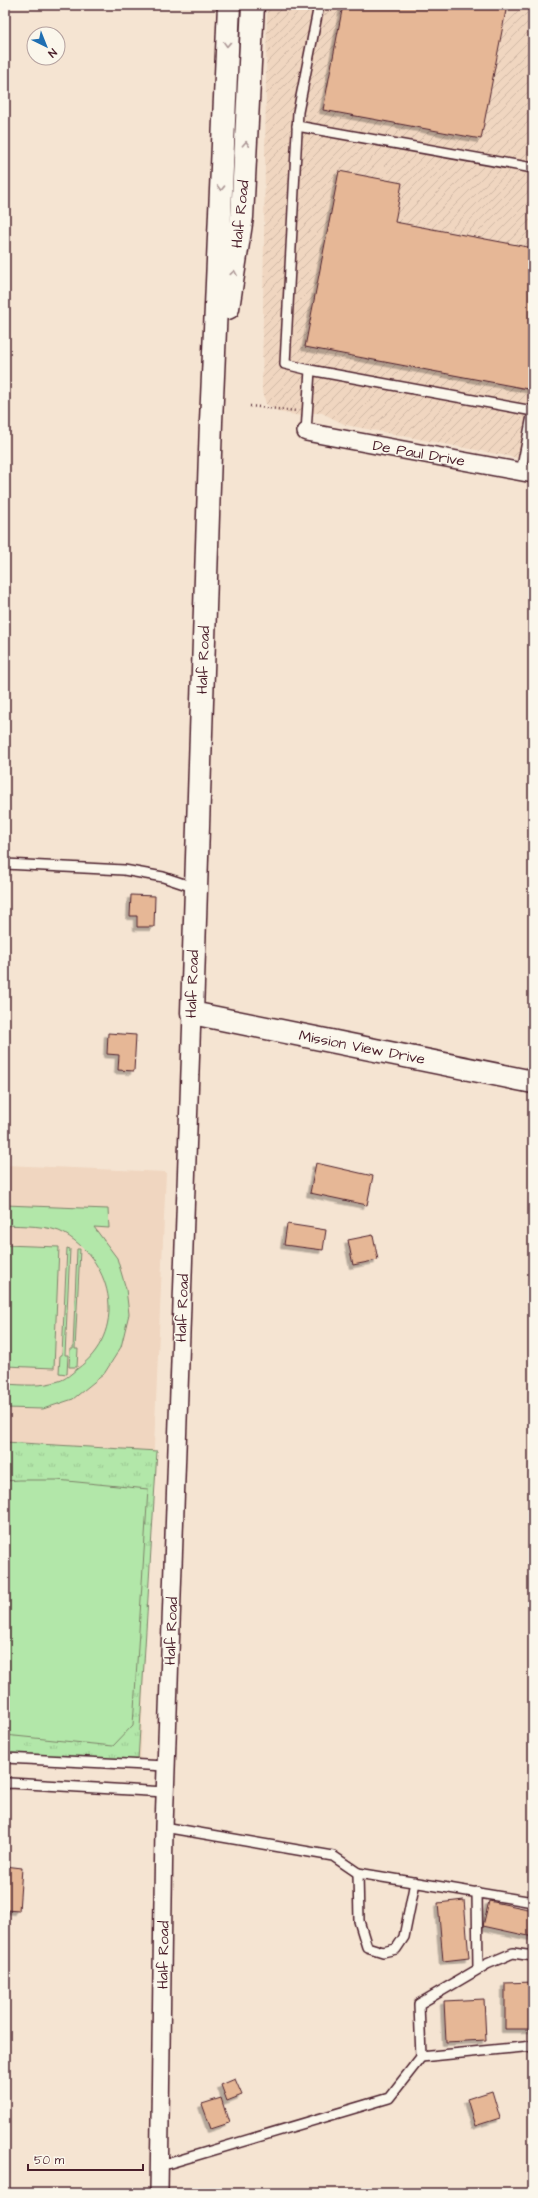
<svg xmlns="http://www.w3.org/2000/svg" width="538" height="2198" viewBox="0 0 538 2198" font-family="'Architects Daughter',sans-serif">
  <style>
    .built { fill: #f0d6c0 }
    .industrial { fill: url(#industrial-furrows) }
    .park { fill: url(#park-tufts); stroke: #7e836a }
    .garden { fill: #b2e7a9; stroke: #7e836a }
    .building { fill: #e6b796; stroke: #4a1f2b; filter: url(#shadow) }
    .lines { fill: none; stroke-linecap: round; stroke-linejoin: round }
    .lane-casing { stroke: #4a1f2b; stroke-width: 12 }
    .street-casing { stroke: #4a1f2b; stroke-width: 20 }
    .secondary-casing { stroke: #4a1f2b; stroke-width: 25 }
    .path { stroke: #4a1f2b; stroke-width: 2.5; stroke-dasharray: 1 3; stroke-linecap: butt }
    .lane { stroke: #fbf7ec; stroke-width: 9 }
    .street { stroke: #fbf7ec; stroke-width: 17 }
    .secondary { stroke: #fbf7ec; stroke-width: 22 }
    .oneway { stroke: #ab9695 }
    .labels { text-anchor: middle; stroke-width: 3; stroke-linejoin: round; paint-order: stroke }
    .street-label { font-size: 15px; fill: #4a1f2b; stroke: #fbf7ec }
  </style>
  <defs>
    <pattern id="industrial-furrows" width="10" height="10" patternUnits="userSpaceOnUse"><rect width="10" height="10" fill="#f0d6c0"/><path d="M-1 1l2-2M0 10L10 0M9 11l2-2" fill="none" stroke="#cfb7a5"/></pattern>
    <pattern id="park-tufts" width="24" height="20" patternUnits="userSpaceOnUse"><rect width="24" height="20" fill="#b2e7a9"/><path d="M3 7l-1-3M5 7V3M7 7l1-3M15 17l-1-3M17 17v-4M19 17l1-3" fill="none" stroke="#9bc692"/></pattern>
    <filter id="shadow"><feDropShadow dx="-3.5" dy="3.5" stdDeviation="0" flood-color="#0004"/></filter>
  </defs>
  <rect width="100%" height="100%" fill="#f5e4d2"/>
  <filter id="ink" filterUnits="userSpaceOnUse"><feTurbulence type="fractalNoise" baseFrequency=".025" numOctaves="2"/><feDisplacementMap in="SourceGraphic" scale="8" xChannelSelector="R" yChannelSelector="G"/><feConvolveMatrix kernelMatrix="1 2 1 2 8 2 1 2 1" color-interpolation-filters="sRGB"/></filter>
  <g filter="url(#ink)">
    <path class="built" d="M5,1165L166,1172L140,1767L5,1760Z"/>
    <path class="industrial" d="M267,5H533V461L346,425L322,413H312L301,416L279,412L266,404L262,390Z"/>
    <path class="park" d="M5,1442L157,1451L138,1761L5,1753Z"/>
    <g class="garden">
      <path d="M5,1205L108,1209L109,1228L94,1227L117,1258L126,1289L129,1314L121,1347L104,1374L73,1399L43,1409L5,1408V1384C24,1385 41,1387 59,1381C66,1379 72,1373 77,1369C127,1333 115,1264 65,1234C51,1225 21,1226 5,1225Z"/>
      <path d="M5,1245L59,1247L54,1368L5,1366Z"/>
      <path d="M67,1248L70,1249L65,1355H68L67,1374L59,1373L60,1355H62Z"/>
      <path d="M77,1249H80L75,1349H78L77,1367H69L70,1349H73Z"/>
      <path d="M19,1480H57L148,1489L133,1725L113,1746L5,1735V1481Z"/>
    </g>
    <g class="building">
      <path d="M343,5H507L481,139L323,110Z"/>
      <path d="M339,171L402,183L395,222L533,248V390L305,347Z"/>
      <path d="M131,895L155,896L154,927H137V916H130Z"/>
      <path d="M108,1033L136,1035L134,1071L118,1070L119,1055L107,1054Z"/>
      <path d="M316,1163L373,1176L367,1205L310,1193Z"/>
      <path d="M287,1224L326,1230L323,1250L284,1245Z"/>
      <path d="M373,1235L378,1260L353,1265L348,1240Z"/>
      <path d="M5,1866L22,1868L19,1911L5,1910Z"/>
      <path d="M464,1900L469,1958L443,1961L438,1903Z"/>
      <path d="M489,1901L533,1910V1937L483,1926Z"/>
      <path d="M533,1982V2029H505V1983Z"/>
      <path d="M484,1999L486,2040L446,2042L444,2001Z"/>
      <path d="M235,2079L242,2095L227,2101L221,2085Z"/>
      <path d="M492,2091L500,2118L475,2126L467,2099Z"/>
      <path d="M221,2098L229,2123L211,2129L202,2104Z"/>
    </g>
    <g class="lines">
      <g class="lane-casing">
        <g id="lane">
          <path d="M319,5L298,112L285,364L310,370L533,411"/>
          <path d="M297,126L533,168"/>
          <path d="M306,432L310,370"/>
          <path d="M521,472L533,411"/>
          <path d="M5,864L124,870L163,877L196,888"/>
          <path d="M5,1758L166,1766"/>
          <path d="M5,1784L10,1783L165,1792"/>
          <path d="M164,1827L333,1856L358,1873"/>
          <path d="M415,1882L404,1937L396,1949L383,1952L367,1947L359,1921L358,1873L533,1902"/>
          <path d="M477,1892L478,1968"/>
          <path d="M421,2057L533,2046"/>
          <path d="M160,2166L389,2098L421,2057L419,2004L487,1964L513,1953L533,1956"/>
        </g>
      </g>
      <g class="street-casing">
        <g id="street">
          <path d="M306,432L533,474"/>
          <path d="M159,2193L164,1827L192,1013"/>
        </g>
      </g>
      <g class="secondary-casing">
        <g id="secondary">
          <path d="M229,5L211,422L192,1013L533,1082"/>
          <path d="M228,308L242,217L253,5"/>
        </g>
      </g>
      <path class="path" d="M250,406L296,411"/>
      <use href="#lane" class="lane"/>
      <use href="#street" class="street"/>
      <use href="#secondary" class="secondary"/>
    </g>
    <defs><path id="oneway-chevron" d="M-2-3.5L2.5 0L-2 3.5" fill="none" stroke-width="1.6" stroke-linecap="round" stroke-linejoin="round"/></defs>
    <g class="oneway">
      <use href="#oneway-chevron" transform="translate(227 44) rotate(92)"/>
      <use href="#oneway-chevron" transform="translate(246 144) rotate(-87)"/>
      <use href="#oneway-chevron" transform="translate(221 188) rotate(92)"/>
      <use href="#oneway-chevron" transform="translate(234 273) rotate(-81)"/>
    </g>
  </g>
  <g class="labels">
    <g class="street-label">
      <text transform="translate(240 214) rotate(-84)" y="5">Half Road</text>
      <text transform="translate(419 453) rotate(10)" y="5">De Paul Drive</text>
      <text transform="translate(203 660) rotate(-88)" y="5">Half Road</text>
      <text transform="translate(192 984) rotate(-88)" y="5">Half Road</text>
      <text transform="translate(362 1047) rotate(11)" y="5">Mission View Drive</text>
      <text transform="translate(182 1308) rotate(-88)" y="5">Half Road</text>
      <text transform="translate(171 1631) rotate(-88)" y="5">Half Road</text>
      <text transform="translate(163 1955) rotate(-89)" y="5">Half Road</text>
    </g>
  </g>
  <rect width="538" height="2198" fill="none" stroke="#fbf7ec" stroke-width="20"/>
  <rect x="10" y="10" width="518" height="2178" fill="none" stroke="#4a1f2b" stroke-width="1.5" filter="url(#ink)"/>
  <g transform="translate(46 46) rotate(137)"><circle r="19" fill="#fbf7ec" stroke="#b4a19f"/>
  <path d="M0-3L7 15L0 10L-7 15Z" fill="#1f6fb2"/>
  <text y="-6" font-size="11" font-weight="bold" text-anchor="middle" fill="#4a1f2b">N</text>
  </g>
  <path d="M28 2164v6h115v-6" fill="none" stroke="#4a1f2b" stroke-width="2"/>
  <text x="34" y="2164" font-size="12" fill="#4a1f2b" stroke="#fbf7ec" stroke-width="3" paint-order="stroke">50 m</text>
</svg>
